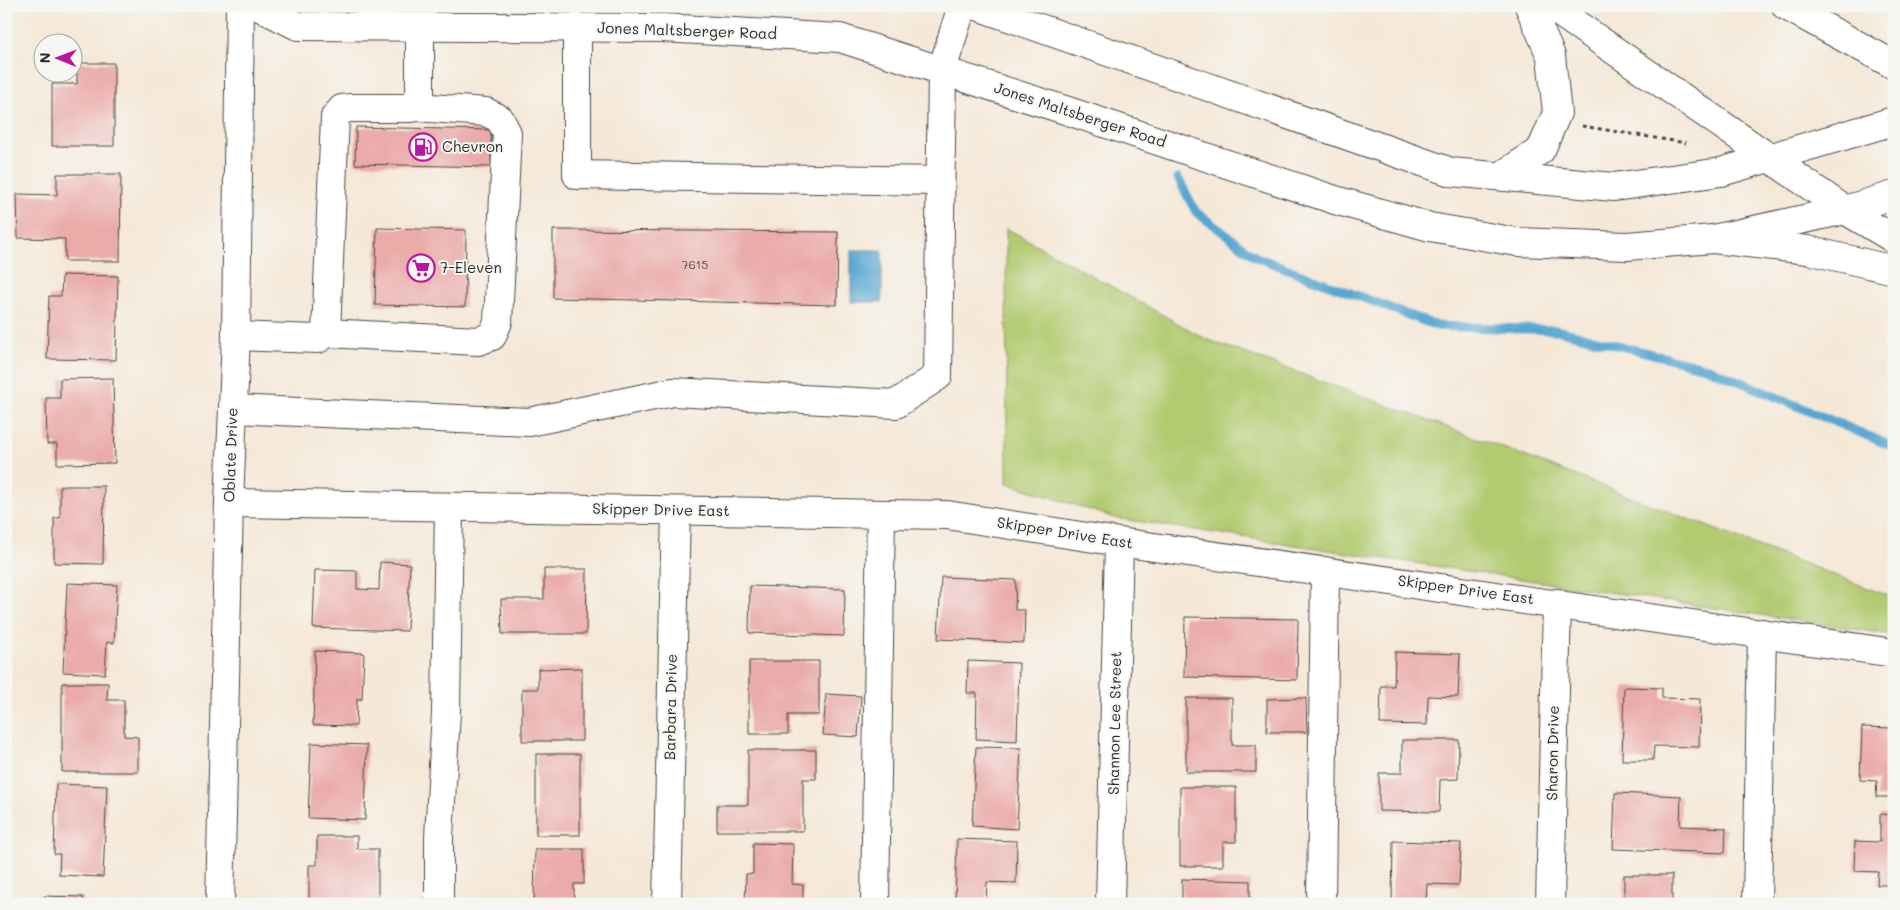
<svg xmlns="http://www.w3.org/2000/svg" width="1900" height="910" viewBox="0 0 1900 910" font-family="Mali,sans-serif">
  <style>
    .green { fill: #b2cb71; stroke: #6e7b4e }
    .water { fill: #55a6d0; stroke: #40687e }
    .lines { fill: none; stroke-linecap: round; stroke-linejoin: round }
    .stream { stroke: #55a6d0; stroke-width: 9 }
    .building { fill: #eaaba9 }
    .minor-casing { stroke: #494745; stroke-width: 30 }
    .major-casing { stroke: #494745; stroke-width: 30 }
    .highway-casing { stroke: #494745; stroke-width: 30 }
    .path { stroke: #494745; stroke-width: 3; stroke-dasharray: 4 4; stroke-linecap: butt }
    .minor { stroke: #fff; stroke-width: 28 }
    .major { stroke: #fff; stroke-width: 28 }
    .highway { stroke: #fff; stroke-width: 28 }
    .labels { text-anchor: middle; stroke-width: 4; stroke-linejoin: round; paint-order: stroke }
    .number-label { font-size: 12px; fill: #5b4b4a }
    .street-label { font-size: 15px; fill: #2b2b2b; stroke: #f6f6f2 }
    .poi-label { font-size: 15px; fill: #2b2b2b; stroke: #f6f6f2; text-anchor: start }
  </style>
  <rect width="100%" height="100%" fill="#f6f6f2"/>
  <filter id="ink" filterUnits="userSpaceOnUse"><feTurbulence type="fractalNoise" baseFrequency=".02" numOctaves="2"/><feDisplacementMap in="SourceGraphic" scale="10" xChannelSelector="R" yChannelSelector="G"/><feConvolveMatrix kernelMatrix="1 2 1 2 8 2 1 2 1" color-interpolation-filters="sRGB"/></filter>
  <filter id="wash" filterUnits="userSpaceOnUse"><feTurbulence type="fractalNoise" baseFrequency=".0096" numOctaves="4" result="noise"/><feDisplacementMap in="SourceGraphic" scale="20" xChannelSelector="R" yChannelSelector="G"/><feGaussianBlur stdDeviation="1.12" result="paint"/><feColorMatrix in="noise" values="0 0 0 0 0 0 0 0 0 0 0 0 0 0 0 0 0 1.4 0 .05"/><feComposite in="paint" operator="in"/></filter>
  <g filter="url(#wash)">
    <rect width="100%" height="100%" fill="#f5e8d7"/>
    <path class="green" d="M1006,228L1206,339L1493,444L1894,598V635L1115,518L1007,483Z"/>
    <rect class="water" x="851" y="250" width="31" height="52"/>
    <g class="lines">
      <path class="stream" d="M1178,178L1196,212L1256,257L1437,326L1557,330L1708,368L1894,447"/>
    </g>
    <g id="blocks">
      <g class="building">
        <path d="M77,63H114V146H52V84H77Z"/>
        <path d="M356,127L491,130V167L355,164Z"/>
        <path d="M57,174H121L120,261H65V239L18,238L17,194L57,195Z"/>
        <path d="M377,228L466,230L465,307L375,305Z"/>
        <path d="M553,230L838,232L837,305L553,298Z"/>
        <path d="M62,275L118,276L116,360L47,359L49,296H61Z"/>
        <path d="M113,378L115,463L57,464V444H47L46,398H60V379Z"/>
        <path d="M60,486H104L103,564L54,563V518H60Z"/>
        <path d="M380,562L410,564L407,631L313,628L315,570L357,571V589L379,590Z"/>
        <path d="M544,569H587L586,634H502L501,599H544Z"/>
        <path d="M941,577L1016,580L1015,610H1025L1024,643L938,639Z"/>
        <path d="M67,583L117,585L114,643L107,642L105,674L63,672Z"/>
        <path d="M750,586L845,589L844,636L749,633Z"/>
        <path d="M1185,617L1298,619L1297,680L1184,677Z"/>
        <path d="M315,651L364,653L362,699H357L356,726L313,725Z"/>
        <path d="M1395,652L1460,654L1458,697L1428,696L1427,725L1380,724L1381,686H1394Z"/>
        <path d="M749,661H819V715H788V734H749Z"/>
        <path d="M968,661L1019,663L1017,741L976,739L977,693H967Z"/>
        <path d="M582,668V741H522V689H538V669Z"/>
        <path d="M62,683H108L107,700H124V736L138,737V772H62Z"/>
        <path d="M1624,687L1662,688V698L1700,699L1699,747L1654,746L1653,760H1622Z"/>
        <path d="M826,694L861,696L858,737L823,735Z"/>
        <path d="M1186,698H1232V745H1256V772H1186Z"/>
        <path d="M1306,698L1307,732H1267V699Z"/>
        <path d="M1862,727L1894,728V797H1876L1877,781L1860,780Z"/>
        <path d="M1402,740H1459L1458,779L1440,780L1439,812L1379,811V773H1402Z"/>
        <path d="M311,743L367,745L365,820L308,818Z"/>
        <path d="M976,747L1021,748L1017,829L972,826Z"/>
        <path d="M748,750H816V779H803V831H717V805H748Z"/>
        <rect x="536" y="754" width="44" height="81"/>
        <path d="M56,784L107,786L103,877L59,875L60,854H54Z"/>
        <path d="M1180,787H1236V842H1223V866H1180Z"/>
        <path d="M1615,793L1681,796L1680,826L1726,828L1725,853L1613,849Z"/>
        <path d="M1880,814L1894,815V885H1877L1878,872L1854,871L1855,841L1880,842Z"/>
        <path d="M317,836H357V849H378V904H309V865H317Z"/>
        <path d="M957,839L1017,841L1016,883L987,882L986,904H955Z"/>
        <path d="M1393,841L1461,843L1459,885L1427,884L1426,904H1392Z"/>
        <path d="M753,843L793,844L792,884L803,885V904H745L746,874H753Z"/>
        <path d="M535,849H584V884H574V904H534Z"/>
        <rect x="1624" y="875" width="48" height="29"/>
        <path d="M1182,879L1250,881V904H1182Z"/>
        <path d="M44,896L83,897V904H44Z"/>
      </g>
    </g>
  </g>
  <g filter="url(#ink)">
    <use href="#blocks" fill-opacity="0" stroke="#494745" stroke-width="1"/>
    <g class="lines">
      <g class="minor-casing">
        <g id="minor">
          <path d="M577,27V175L940,181"/>
          <path d="M326,333L478,341L492,336L498,322L507,133L500,119L486,112L417,107"/>
          <path d="M236,336L318,339L326,333L335,117L342,109L351,108H409L417,107L420,100V27"/>
          <path d="M233,409L529,422L673,392L896,404L938,376L942,70"/>
          <path d="M229,503L947,515L1119,542L1894,653"/>
          <path d="M220,904L229,503L236,336L240,6"/>
          <path d="M439,904V837L446,712L449,507"/>
          <path d="M667,904L676,511"/>
          <path d="M875,904L881,514"/>
          <path d="M1110,904L1119,542"/>
          <path d="M1321,904L1325,571"/>
          <path d="M1550,904L1557,603"/>
          <path d="M1757,904L1762,633"/>
        </g>
      </g>
      <g class="major-casing">
        <g id="major">
          <path d="M258,6L298,26L662,28L840,38L1065,110L1335,200L1430,227L1517,242L1627,246L1713,239L1845,210L1894,195"/>
          <path d="M977,6L1451,172L1614,187L1721,172L1894,121"/>
          <path d="M942,70L962,6"/>
        </g>
      </g>
      <g class="highway-casing">
        <g id="highway">
          <path d="M1550,6L1845,210L1894,239"/>
          <path d="M1786,6L1894,65"/>
          <path d="M1501,176L1541,150L1557,113L1551,56L1529,6"/>
          <path d="M1713,239L1808,250L1894,270"/>
        </g>
      </g>
      <path class="path" d="M1582,126L1686,143"/>
      <use href="#minor" class="minor"/>
      <use href="#major" class="major"/>
      <use href="#highway" class="highway"/>
    </g>
  </g>
  <defs>
    <g id="fuel-ring" transform="scale(1.4375)"><circle r="9.5" fill="#f6f6f2" stroke="#b5179e" stroke-width="1.5"/><path d="M-5.5-6h7V0h2V4h1.3V-2.5L3-4.5l.8-.8L6-3V5H2.5V1h-1V6h-7ZM-4.2-4.7v3.2H.2V-4.7Z" fill="#b5179e"/></g>
    <g id="supermarket-ring" transform="scale(1.4375)"><circle r="9.5" fill="#f6f6f2" stroke="#b5179e" stroke-width="1.5"/><path d="M-6-5.5h2.5l.6 2H6L4.5 2H-2.5L-4.4-4H-6ZM-1.5 3.2a1.3 1.3 0 1 0 .1 0ZM3 3.2a1.3 1.3 0 1 0 .1 0Z" fill="#b5179e"/></g>
  </defs>
  <g fill-rule="evenodd">
    <use href="#fuel-ring" x="423" y="147"/>
    <use href="#supermarket-ring" x="421" y="268"/>
  </g>
  <g class="labels">
    <g class="number-label">
      <text x="695" y="269">7615</text>
    </g>
    <g class="street-label">
      <text transform="translate(687 31) rotate(2)" y="5">Jones Maltsberger Road</text>
      <text transform="translate(1080 115) rotate(18)" y="5">Jones Maltsberger Road</text>
      <text transform="translate(231 455) rotate(-88)" y="5">Oblate Drive</text>
      <text transform="translate(661 510) rotate(1)" y="5">Skipper Drive East</text>
      <text transform="translate(1065 533) rotate(9)" y="5">Skipper Drive East</text>
      <text transform="translate(1466 590) rotate(8)" y="5">Skipper Drive East</text>
      <text transform="translate(671 707) rotate(-89)" y="5">Barbara Drive</text>
      <text transform="translate(1115 723) rotate(-89)" y="5">Shannon Lee Street</text>
      <text transform="translate(1553 753) rotate(-89)" y="5">Sharon Drive</text>
    </g>
    <g class="poi-label">
      <text x="442" y="152">Chevron</text>
      <text x="440" y="273">7-Eleven</text>
    </g>
  </g>
  <rect width="1900" height="910" fill="none" stroke="#f6f6f2" stroke-width="25"/>
  <g transform="translate(58 58) rotate(271)"><circle r="24" fill="#f6f6f2" stroke="#a5a5a2"/>
  <path d="M0-4L9 19L0 12L-9 19Z" fill="#b5179e"/>
  <text y="-8" font-size="14" font-weight="bold" text-anchor="middle" fill="#2b2b2b">N</text>
  </g>
</svg>
